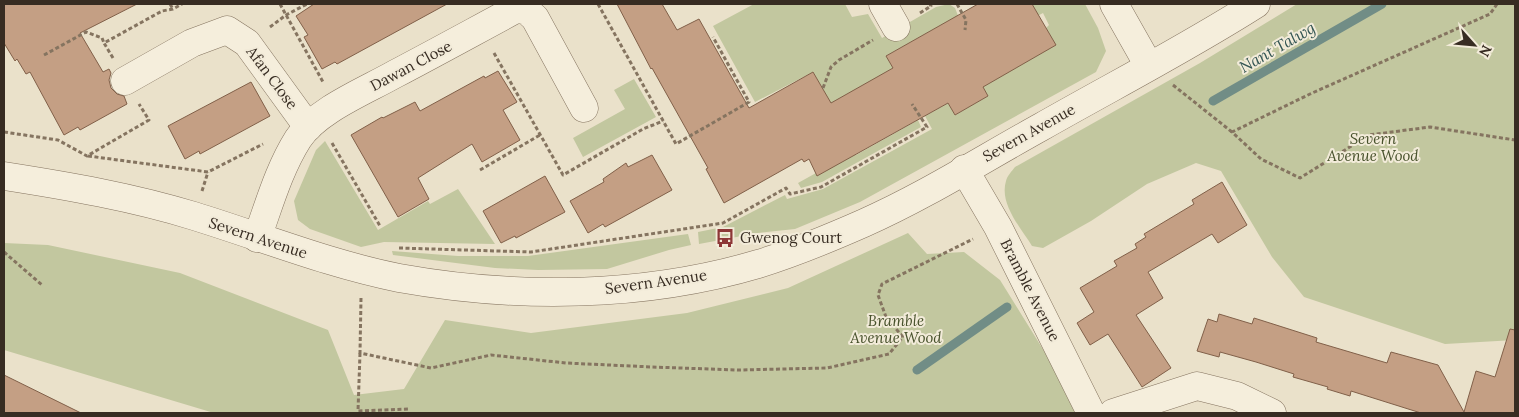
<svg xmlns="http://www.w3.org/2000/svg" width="1519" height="417" viewBox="0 0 1519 417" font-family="Lora,serif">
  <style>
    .green { fill: #c2c79f }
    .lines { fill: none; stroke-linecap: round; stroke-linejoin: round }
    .stream { stroke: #718d86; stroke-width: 9 }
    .building { fill: #c49f84; stroke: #816049 }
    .street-casing { stroke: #857460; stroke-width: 29 }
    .path { stroke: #857460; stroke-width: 3; stroke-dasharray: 4 2.5; stroke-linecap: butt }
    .street { stroke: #f5eedc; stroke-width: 28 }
    .labels { text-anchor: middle; stroke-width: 4; stroke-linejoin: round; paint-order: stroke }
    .street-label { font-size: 15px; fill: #372c22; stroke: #f2ebd9 }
    .park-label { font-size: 15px; font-style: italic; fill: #47512b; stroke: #f2ebd9 }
    .poi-label { font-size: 15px; fill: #372c22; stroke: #f2ebd9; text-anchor: start }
    .water-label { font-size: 16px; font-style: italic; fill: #335553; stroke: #f2ebd9 }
  </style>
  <rect width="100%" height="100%" fill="#eae1ca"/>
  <g class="green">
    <path d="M754,4H845L852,17L868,14L882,38L936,7L949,4L955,8L961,23L941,25L886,56L893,68L832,106L813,72L755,102L713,26Z"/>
    <path d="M1032,4H1085L1098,28L1106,51L1096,72L860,202L795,229L758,233L699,244L698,232L723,227L785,195L787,199L823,189L932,129L925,116L948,103L955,115L988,96L982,86L1055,45L1046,28L1049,25L1043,13L1028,21L1034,8Z"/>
    <path d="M1297,4H1515V340L1445,344L1304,297L1272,257L1221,171L1196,163L1147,184L1091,221L1043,248L1032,246C1021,228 999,204 1006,181C1007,176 1012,171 1015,167L1200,63Z"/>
    <path d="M634,79L656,117L583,157L573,138L625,109L614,90Z"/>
    <path d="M918,120L921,127L822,182L801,188L798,183L816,173L847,141L856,155Z"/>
    <path d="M325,141L378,230L428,201L430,204L458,189L495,244L384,242L361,247L310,229L298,220L294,201L316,150Z"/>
    <path d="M908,233L927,254L964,252L1000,280L1057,372L1077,413H214L4,350V243L48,245L180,273L328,330L354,395L404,389L445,320L531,333L687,313L788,288Z"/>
    <path d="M688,234L691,245L669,250L607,269L538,270L495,268L393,255L392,251L458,256H528Z"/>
  </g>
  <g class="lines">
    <g class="stream">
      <path d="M1213,101L1382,4"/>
      <path d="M917,370L1007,307"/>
    </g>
  </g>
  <g class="building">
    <path d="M4,4H137L80,33L103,72L109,69L111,73L109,80L111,88L117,94L124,96L127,104L80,130L78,127L64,135L30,72L26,74L17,59L15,61L4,43Z"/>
    <path d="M314,4H447L337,64L335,62L322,69L304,37L308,35L296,16Z"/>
    <path d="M617,4H662L677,30L699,19L749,108L813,72L831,103L893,68L886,56L978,4H1032L1056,45L983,87L988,96L955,115L948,103L817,176L809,159L804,162L802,159L724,203L706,169L708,168L652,68L651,69Z"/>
    <path d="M498,71L517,102L503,110L520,140L482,162L472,144L418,178L429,199L398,217L351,135L382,117L383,118L415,102L420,111L484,76L485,78Z"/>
    <path d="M251,82L270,116L200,154L199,151L185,159L168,126Z"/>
    <path d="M652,155L672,190L605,227L603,224L588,233L570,201L604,182L603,179L626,163L628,167Z"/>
    <path d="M545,176L565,212L516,238L515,236L501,243L483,211Z"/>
    <path d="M1222,182L1247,225L1218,243L1212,234L1148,272L1163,298L1136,315L1171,368L1142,387L1108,334L1090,345L1077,323L1094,312L1080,288L1117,266L1114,261L1137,248L1135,244L1146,237L1144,234L1194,204L1192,200Z"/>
    <path d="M1219,314L1252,324L1254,318L1317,338L1316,342L1387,363L1391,352L1438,365L1464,412L1476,371L1495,377L1510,329L1515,330V413H1421L1351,391L1350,396L1327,389L1328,387L1293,377L1294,374L1256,362L1220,352L1219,357L1197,351L1208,319L1217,322Z"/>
    <path d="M4,375L81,413H4Z"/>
  </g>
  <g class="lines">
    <g class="street-casing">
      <g id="street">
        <path d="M883,4L896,27"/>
        <path d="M1114,4L1149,66"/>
        <path d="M125,81L192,43L227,30L247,43L308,127"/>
        <path d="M964,169L998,227L1091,413"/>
        <path d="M4,176C68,186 132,197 194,216C262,237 329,264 399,278C516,299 643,298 758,264C794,253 830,238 864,223C925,196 983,159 1041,127C1113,86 1187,48 1256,4"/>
        <path d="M257,238C269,205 279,169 298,139C317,110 365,91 395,74C435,53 475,31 516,9L526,10L535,18L584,108"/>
        <path d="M1113,413L1197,386L1237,396L1272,413"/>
      </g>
    </g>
    <g class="path">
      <path d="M170,4L173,9"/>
      <path d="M280,4L323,82"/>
      <path d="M598,4L676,144L749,102L713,37"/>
      <path d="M957,4L966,20L965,30"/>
      <path d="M1497,4L1490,14L1310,94L1232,132L1261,159L1300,178L1369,135L1430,127L1515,140"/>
      <path d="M920,13L931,6L930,4"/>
      <path d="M270,27L286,15L307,4"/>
      <path d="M494,53L563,175L643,129L663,121"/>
      <path d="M44,55L86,32L102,38L104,43"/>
      <path d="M113,58L104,43L162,11L173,9L182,4"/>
      <path d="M1173,85L1232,132"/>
      <path d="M823,88L831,67L839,60L873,40"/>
      <path d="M4,132L58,140L87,156L149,120L139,104"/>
      <path d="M332,143L380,226"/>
      <path d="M88,156L208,172L263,144"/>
      <path d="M480,170L540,135"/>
      <path d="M202,191L208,172"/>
      <path d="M399,248L531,252L710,225L723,223L786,188L790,194L821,187L927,127L912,104"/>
      <path d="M4,252L42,285"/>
      <path d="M361,298L360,353L431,368L491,355L566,363L652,367L738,370L827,368L889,354L903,337L886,317L878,295L882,284L973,239"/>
      <path d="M360,353L358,411L409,409"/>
    </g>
    <use href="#street" class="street"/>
  </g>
  <defs>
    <g id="bus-bare" transform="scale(1.5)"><path d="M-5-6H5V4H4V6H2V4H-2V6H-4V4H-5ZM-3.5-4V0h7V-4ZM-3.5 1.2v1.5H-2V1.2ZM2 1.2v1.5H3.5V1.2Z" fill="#8d3737" stroke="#f2ebd9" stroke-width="2.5" paint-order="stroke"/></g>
  </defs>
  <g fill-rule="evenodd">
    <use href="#bus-bare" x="725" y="238"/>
  </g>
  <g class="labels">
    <g class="street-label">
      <text transform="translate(411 66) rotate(-28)" y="5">Dawan Close</text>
      <text transform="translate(272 78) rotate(53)" y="5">Afan Close</text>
      <text transform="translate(1029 133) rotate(-29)" y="5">Severn Avenue</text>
      <text transform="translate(258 238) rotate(18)" y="5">Severn Avenue</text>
      <text transform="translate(656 282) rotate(-8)" y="5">Severn Avenue</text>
      <text transform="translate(1030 290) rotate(63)" y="5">Bramble Avenue</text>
    </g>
    <g class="park-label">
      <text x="1373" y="144">Severn<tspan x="1373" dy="17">Avenue Wood</tspan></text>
      <text x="896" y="326">Bramble<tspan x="896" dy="17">Avenue Wood</tspan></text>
    </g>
    <g class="poi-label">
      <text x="740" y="243">Gwenog Court</text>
    </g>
    <g class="water-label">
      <text transform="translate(1277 47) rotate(-30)" y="6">Nant Talwg</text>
    </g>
  </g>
  <rect width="1519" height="417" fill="none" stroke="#372c22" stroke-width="10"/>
  <g transform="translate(1474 45) rotate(117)" stroke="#f2ebd9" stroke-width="4" paint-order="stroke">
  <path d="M0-4L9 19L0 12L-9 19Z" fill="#372c22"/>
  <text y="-8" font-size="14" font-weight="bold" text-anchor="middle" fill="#372c22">N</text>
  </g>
</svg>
